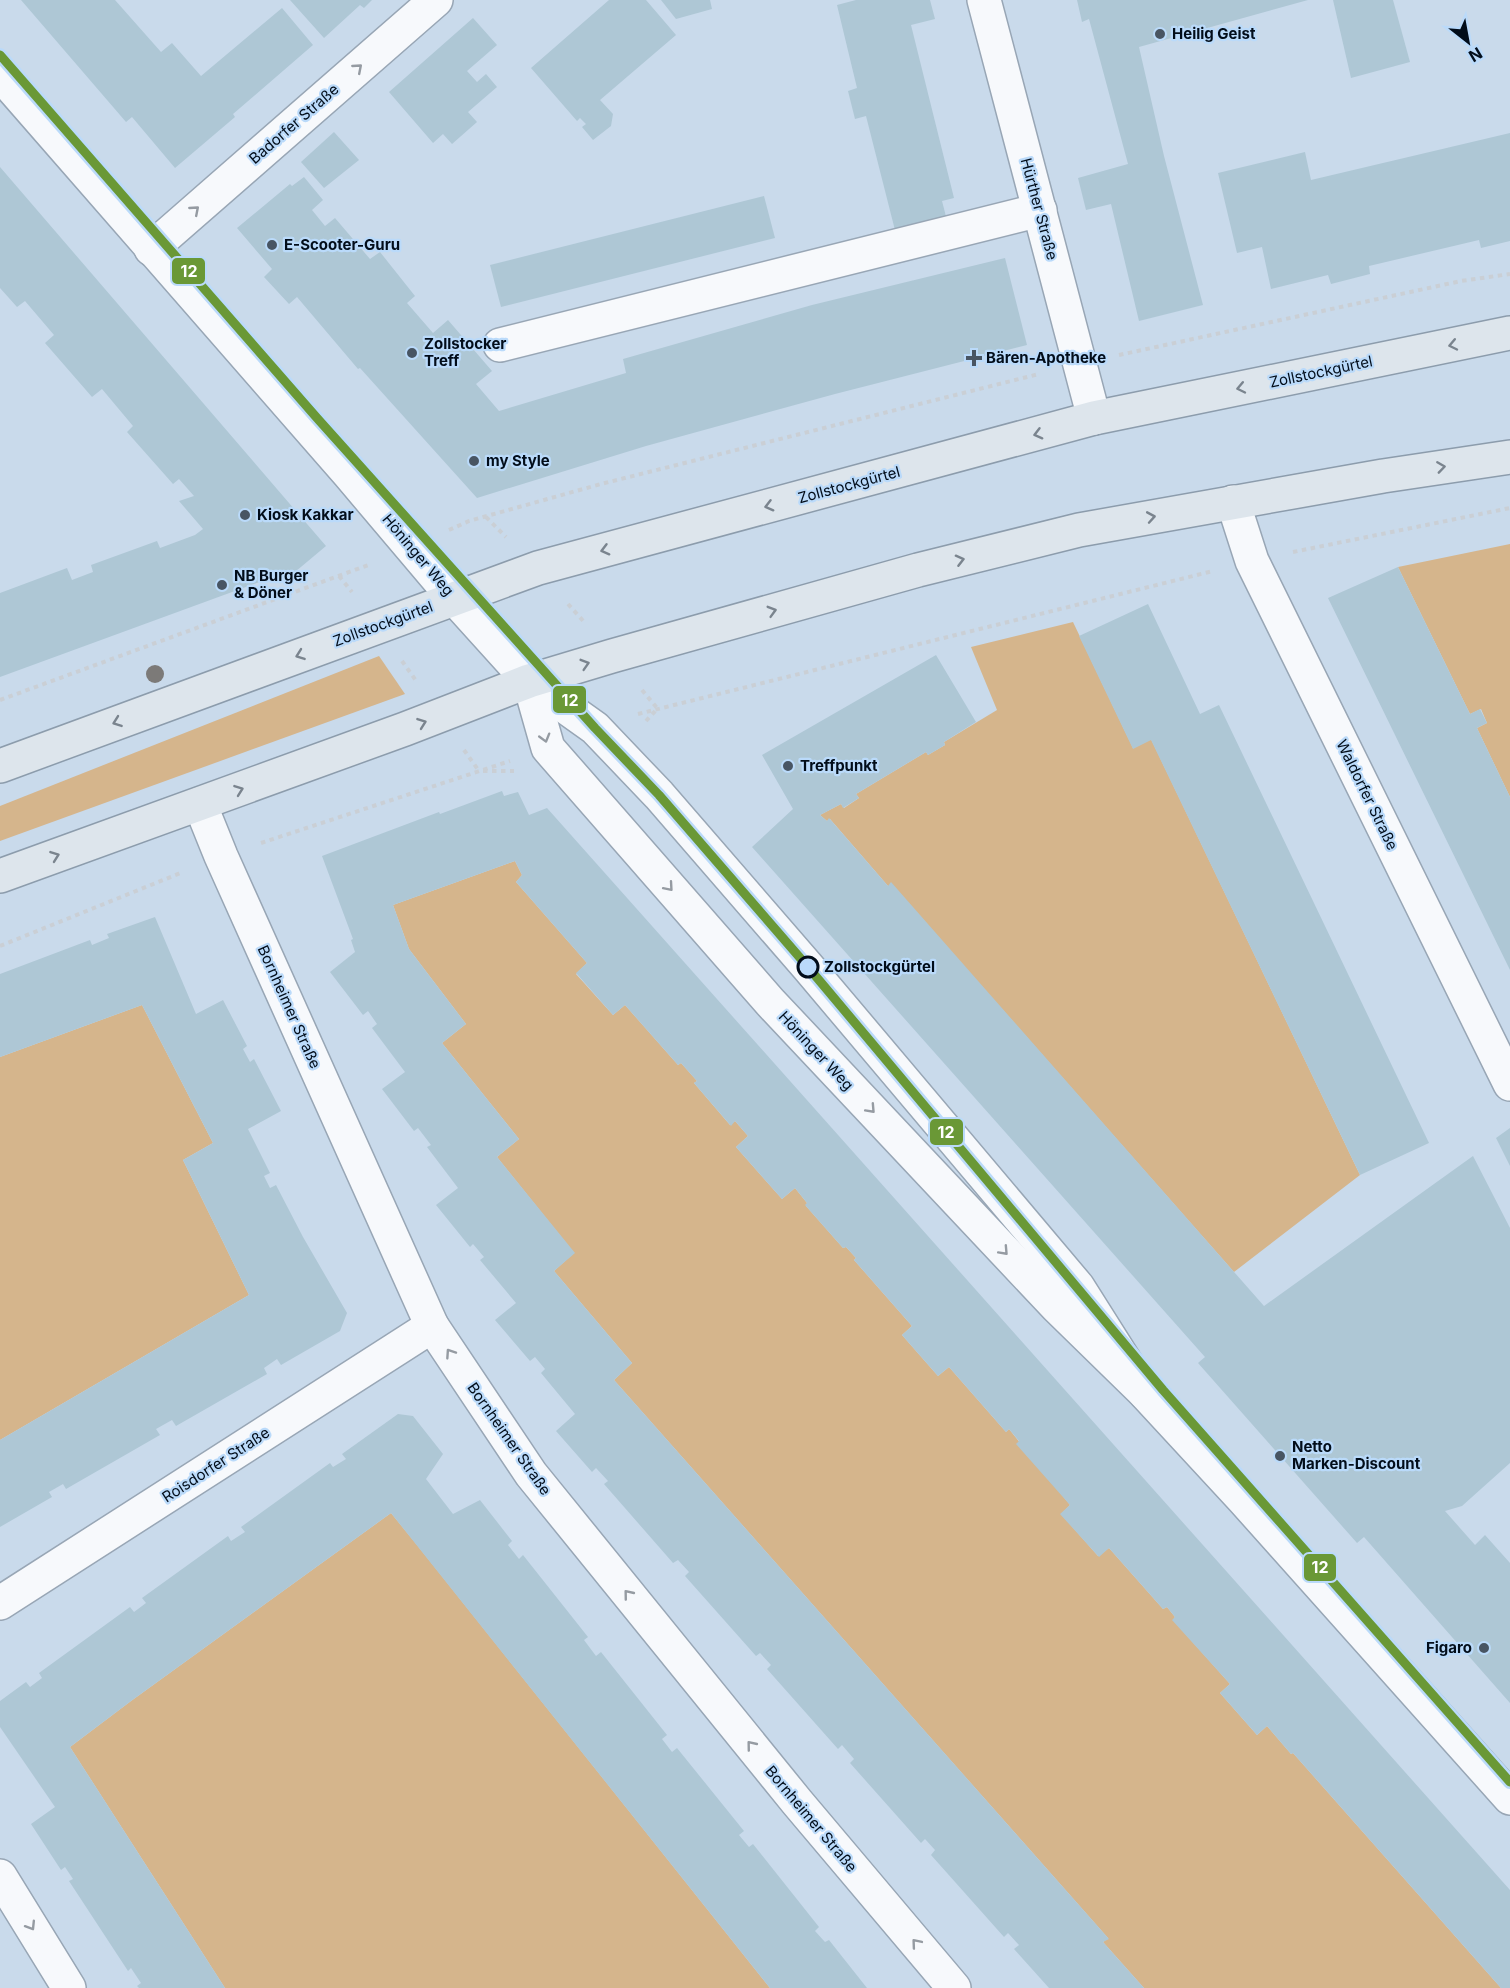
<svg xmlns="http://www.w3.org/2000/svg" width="1510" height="1988" viewBox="0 0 1510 1988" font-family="Inter,sans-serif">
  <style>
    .green { fill: #d5b58c }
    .building { fill: #aec7d5 }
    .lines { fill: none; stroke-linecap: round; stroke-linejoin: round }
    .minor-casing { stroke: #98a6b5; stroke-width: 36 }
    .major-casing { stroke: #8c9cac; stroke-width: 36 }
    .path { stroke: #cacfd5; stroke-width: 4; stroke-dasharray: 4.5 4.5; stroke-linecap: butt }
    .minor { stroke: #f7f9fc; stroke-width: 33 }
    .major { stroke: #dde5ec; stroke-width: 33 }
    .tram-1-casing { stroke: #badafa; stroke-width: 14 }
    .tram-1 { stroke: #6a9836; stroke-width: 9 }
    .tree { fill: #7c7a78 }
    .oneway { stroke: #959ba2 }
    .oneway2 { stroke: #7a848e }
    .poi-dot { fill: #485563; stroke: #badafa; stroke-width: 2 }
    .stop-dot { fill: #badafa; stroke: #020d1a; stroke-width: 3 }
    .labels { text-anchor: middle; stroke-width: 4.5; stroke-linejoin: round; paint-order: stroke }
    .poi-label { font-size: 15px; font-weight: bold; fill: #020d1a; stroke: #badafa; text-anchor: start }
    .street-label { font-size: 15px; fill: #020d1a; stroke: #badafa }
    .stop-label { font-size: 15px; font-weight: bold; fill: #020d1a; stroke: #badafa; text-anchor: start }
    .line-badge { stroke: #badafa; stroke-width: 2 }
    .badge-label { font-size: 16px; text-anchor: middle; font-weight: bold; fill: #fff }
  </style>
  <rect width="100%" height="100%" fill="#c9daeb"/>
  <g class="green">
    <path d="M1510,544V797L1477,728L1487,723L1481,709L1470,714L1398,567Z"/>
    <path d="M1073,622L1133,748L1151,739L1360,1175L1234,1272L1001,1008L888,886L830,819L827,821L820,815L841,804L844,808L859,798L856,794L926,752L928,755L945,745L944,742L997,710L971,647Z"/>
    <path d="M379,656L405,694L0,841V806Z"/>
    <path d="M515,861L522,875L516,882L587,963L576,974L613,1015L625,1005L678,1065L681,1063L697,1081L694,1083L730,1125L735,1121L748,1136L736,1147L782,1199L795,1188L807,1203L806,1206L843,1248L846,1247L856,1258L854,1260L912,1326L902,1335L938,1376L949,1367L1006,1432L1009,1429L1070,1505L1061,1514L1098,1556L1109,1548L1163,1609L1167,1607L1175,1617L1173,1620L1230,1684L1220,1693L1257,1735L1267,1726L1291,1754L1293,1753L1501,1988H1144L1103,1942L1108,1938L614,1380L632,1363L554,1271L574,1253L497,1157L519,1139L442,1043L466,1024L409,949L393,905Z"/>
    <path d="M142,1005L213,1143L183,1160L249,1295L0,1440V1057Z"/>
    <path d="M391,1513L417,1545L770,1988H225L70,1747L131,1701Z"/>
  </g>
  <g class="building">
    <path d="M21,0H115L161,52L172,43L201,76L282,8L313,45L233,114L235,117L175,168L132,117L126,122Z"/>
    <path d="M290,0H372L364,8L360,5L324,38Z"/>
    <path d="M609,0H646L676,35L600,100L613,114L611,126L593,140L582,127L586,124L580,118L577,121L531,68Z"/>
    <path d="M661,0H710L712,9L676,19Z"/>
    <path d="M856,0H930L935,19L911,25L954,198L942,201L949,228L898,242L866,116L855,119L848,91L857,88L837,5Z"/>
    <path d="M1077,0H1308L1139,47L1164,156L1203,305L1139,321L1111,204L1086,210L1078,178L1128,164L1089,19L1082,22Z"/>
    <path d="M1333,0H1393L1410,62L1351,78Z"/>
    <path d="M473,18L497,45L467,71L477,82L486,74L497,87L468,112L477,122L452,144L443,134L433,143L389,92Z"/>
    <path d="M334,132L359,160L324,188L301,162Z"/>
    <path d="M1510,133V241L1481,248L1479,240L1369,266L1370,274L1331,284L1328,275L1271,289L1262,247L1237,253L1218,173L1305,152L1311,180Z"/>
    <path d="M0,167L326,546L283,582L276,576L0,677V593L67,568L72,580L93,572L91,565L157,541L160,548L195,535L203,529L179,501L194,496L179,479L173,484L127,432L133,426L102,389L92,397L45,343L54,335L25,301L17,307L0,288Z"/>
    <path d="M304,177L323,200L312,210L325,226L335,218L370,259L380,252L415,296L407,303L433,333L448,320L492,371L476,384L499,411L626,373L623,359L812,305L1005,258L1027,345L835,394L646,446L477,498L360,368L358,369L297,297L289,304L264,277L272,269L237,228L290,184L292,186Z"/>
    <path d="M764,196L775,238L501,307L490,265Z"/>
    <path d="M1398,567L1470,714L1480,709L1487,723L1477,728L1510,797V970L1328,598Z"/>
    <path d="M1148,604L1200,714L1219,705L1429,1143L1360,1175L1151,740L1133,749L1079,636Z"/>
    <path d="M936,655L976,722L944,742L945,745L928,755L926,752L856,794L859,798L843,808L841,804L820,815L827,821L829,818L888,886L891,882L1264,1306L1473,1156L1510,1228V1463L1462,1506L1445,1511L1475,1545L1485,1535L1510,1563V1703L1364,1537L1357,1543L1198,1363L1205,1357L752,847L793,809L762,755Z"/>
    <path d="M502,791L504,796L518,792L529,815L547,808L1510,1890V1988H1501L1293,1753L1291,1754L1267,1726L1257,1735L1220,1693L1230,1684L1172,1620L1175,1617L1167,1607L1163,1609L1109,1548L1099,1557L1060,1514L1070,1505L1016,1444L1019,1441L1009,1429L1006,1432L949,1367L938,1376L902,1335L912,1326L854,1260L856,1258L846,1247L843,1248L805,1205L807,1203L795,1188L782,1199L736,1147L748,1136L735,1121L731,1126L694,1083L697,1081L681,1063L678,1065L625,1005L613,1015L576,973L587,963L516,882L522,875L515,861L393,905L409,949L466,1024L442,1043L519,1139L497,1157L575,1253L554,1271L632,1363L614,1380L1109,1939L1103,1942L1144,1988H1049L1014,1949L1019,1945L1008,1933L1004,1937L931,1855L935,1850L925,1839L921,1843L850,1763L854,1759L842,1745L838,1749L767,1669L771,1665L760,1653L756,1656L685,1576L689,1572L678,1560L673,1563L604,1484L608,1481L596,1468L592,1472L556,1431L575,1414L541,1373L545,1369L535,1357L530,1361L495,1320L516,1303L480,1260L484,1257L473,1244L470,1247L436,1205L458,1188L427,1147L431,1145L418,1128L414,1131L382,1089L405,1072L372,1028L377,1024L368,1011L363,1015L330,972L355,952L351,940L353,939L322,856L439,812L440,814Z"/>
    <path d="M155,917L196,1014L223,1000L247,1046L243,1049L250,1062L254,1059L281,1111L248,1129L270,1173L264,1176L270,1188L276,1185L303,1237L347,1313L340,1331L281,1365L277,1359L264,1368L267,1374L176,1426L172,1420L156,1429L160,1435L66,1489L63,1484L49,1492L52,1497L0,1527V1440L249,1295L183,1160L213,1143L142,1005L0,1057V974L90,940L92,945L109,938L107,934Z"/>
    <path d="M1510,1128V1166L1496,1138Z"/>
    <path d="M398,1414L413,1416L443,1454L426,1479L453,1514L480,1500L512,1541L508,1545L519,1559L523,1555L588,1637L584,1640L596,1656L601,1652L667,1735L662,1739L672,1752L677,1748L744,1831L739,1835L749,1847L753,1844L819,1927L815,1931L825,1942L829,1940L867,1988H770L391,1513L131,1701L70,1747L225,1988H139L137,1986L141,1983L131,1968L128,1971L69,1881L73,1879L65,1867L61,1870L31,1824L55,1807L0,1727V1701L26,1682L30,1687L42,1678L39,1673L130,1607L134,1612L146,1603L142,1598L228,1536L231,1541L245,1532L241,1527L330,1463L333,1467L346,1459L342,1454Z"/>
  </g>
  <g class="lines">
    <g class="minor-casing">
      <g id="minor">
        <path d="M984,0L1094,418"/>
        <path d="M0,74L349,474L454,598L529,681L595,728L659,795L808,967L1078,1287L1145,1393"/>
        <path d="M151,249L436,0"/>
        <path d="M500,345L1040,210"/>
        <path d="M1233,502L1252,561L1510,1084"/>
        <path d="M529,681L548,748L770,1002L1057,1307L1145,1393L1243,1499L1510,1798"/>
        <path d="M200,804L221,856L432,1326L531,1474L797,1802L954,1988"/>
        <path d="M0,1603L432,1326"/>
        <path d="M0,1876L69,1988"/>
      </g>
    </g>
    <g class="major-casing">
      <g id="major">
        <path d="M0,766L538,568L1094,418L1510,333"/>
        <path d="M0,876L405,729L529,681L612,656L918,570L1079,530L1383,476L1510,457"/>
      </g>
    </g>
    <g class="path">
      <path d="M1119,355L1461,281L1510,274"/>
      <path d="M486,517L506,537"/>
      <path d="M449,530L469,521L601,484L1039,374"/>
      <path d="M1293,552L1510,508"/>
      <path d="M339,576L352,592"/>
      <path d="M568,604L585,623"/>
      <path d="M402,661L417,682"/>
      <path d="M642,690L657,708"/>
      <path d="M0,700L371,564"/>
      <path d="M638,714L1213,571"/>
      <path d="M646,721L657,709"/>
      <path d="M464,750L479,771"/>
      <path d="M483,771H514"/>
      <path d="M261,843L510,761"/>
      <path d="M0,946L183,872"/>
    </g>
    <use href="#minor" class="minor"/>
    <use href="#major" class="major"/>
    <g class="tram-1-casing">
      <path id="tram-1" d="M0,55L317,418L595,728L659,795L808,967L1163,1390L1510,1782"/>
    </g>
    <use href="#tram-1" class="tram-1"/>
  </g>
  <circle class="tree" cx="155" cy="674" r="9"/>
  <defs><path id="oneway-chevron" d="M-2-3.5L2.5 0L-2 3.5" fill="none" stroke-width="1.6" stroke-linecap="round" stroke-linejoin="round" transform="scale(1.5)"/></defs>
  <g class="oneway">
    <use href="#oneway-chevron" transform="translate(358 68) rotate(-41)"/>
    <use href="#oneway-chevron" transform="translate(195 210) rotate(-41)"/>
    <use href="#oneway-chevron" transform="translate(545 738) rotate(74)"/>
    <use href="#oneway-chevron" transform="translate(669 887) rotate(49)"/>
    <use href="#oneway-chevron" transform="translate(871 1109) rotate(47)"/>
    <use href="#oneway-chevron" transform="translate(1004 1251) rotate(47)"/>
    <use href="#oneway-chevron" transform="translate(450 1353) rotate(-124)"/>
    <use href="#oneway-chevron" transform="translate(628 1594) rotate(-129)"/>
    <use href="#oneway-chevron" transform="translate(751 1745) rotate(-129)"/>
    <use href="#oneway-chevron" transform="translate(31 1926) rotate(58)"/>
    <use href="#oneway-chevron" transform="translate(916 1943) rotate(-130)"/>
  </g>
  <g class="oneway2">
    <use href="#oneway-chevron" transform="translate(1453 345) rotate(168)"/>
    <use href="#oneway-chevron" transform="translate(1241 388) rotate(168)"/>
    <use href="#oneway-chevron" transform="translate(1038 434) rotate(165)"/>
    <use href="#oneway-chevron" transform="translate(1441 467) rotate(-8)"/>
    <use href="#oneway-chevron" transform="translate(769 506) rotate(165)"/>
    <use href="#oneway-chevron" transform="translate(1151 517) rotate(-10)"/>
    <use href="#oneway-chevron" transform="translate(605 550) rotate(165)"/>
    <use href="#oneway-chevron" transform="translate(960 560) rotate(-14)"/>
    <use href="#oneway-chevron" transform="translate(772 611) rotate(-16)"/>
    <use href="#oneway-chevron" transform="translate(300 655) rotate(160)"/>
    <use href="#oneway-chevron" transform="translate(585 664) rotate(-17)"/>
    <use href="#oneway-chevron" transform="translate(117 722) rotate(160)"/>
    <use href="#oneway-chevron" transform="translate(422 723) rotate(-20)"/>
    <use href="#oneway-chevron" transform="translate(239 790) rotate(-20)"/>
    <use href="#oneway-chevron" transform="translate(55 856) rotate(-20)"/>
  </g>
  <g class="poi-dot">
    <circle cx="1160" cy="34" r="6"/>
    <circle cx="272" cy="245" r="6"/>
    <circle cx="412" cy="353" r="6"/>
    <path d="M971 349h6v6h6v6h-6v6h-6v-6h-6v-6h6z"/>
    <circle cx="474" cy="461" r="6"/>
    <circle cx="245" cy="515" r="6"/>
    <circle cx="222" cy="585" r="6"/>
    <circle cx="788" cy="766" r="6"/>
    <circle cx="1280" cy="1456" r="6"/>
    <circle cx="1484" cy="1648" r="6"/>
  </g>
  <circle class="stop-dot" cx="808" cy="967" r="10"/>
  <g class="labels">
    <g class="poi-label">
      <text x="1172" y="39">Heilig Geist</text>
      <text x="284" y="250">E-Scooter-Guru</text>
      <text x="424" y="349">Zollstocker<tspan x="424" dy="17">Treff</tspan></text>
      <text x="986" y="363">Bären-Apotheke</text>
      <text x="486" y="466">my Style</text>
      <text x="257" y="520">Kiosk Kakkar</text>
      <text x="234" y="581">NB Burger<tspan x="234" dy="17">&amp; Döner</tspan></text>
      <text x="800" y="771">Treffpunkt</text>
      <text x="1292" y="1452">Netto<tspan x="1292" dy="17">Marken-Discount</tspan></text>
      <text x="1472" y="1653" text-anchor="end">Figaro</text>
    </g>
    <g class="street-label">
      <text transform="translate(294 124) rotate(-41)" y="5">Badorfer Straße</text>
      <text transform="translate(1039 209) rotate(75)" y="5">Hürther Straße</text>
      <text transform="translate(1321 372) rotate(-12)" y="5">Zollstockgürtel</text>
      <text transform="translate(849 485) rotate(-15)" y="5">Zollstockgürtel</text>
      <text transform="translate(418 555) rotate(50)" y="5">Höninger Weg</text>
      <text transform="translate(383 624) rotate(-20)" y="5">Zollstockgürtel</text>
      <text transform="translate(1367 795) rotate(64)" y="5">Waldorfer Straße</text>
      <text transform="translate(289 1007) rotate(66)" y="5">Bornheimer Straße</text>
      <text transform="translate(816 1051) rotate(47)" y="5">Höninger Weg</text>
      <text transform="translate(509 1439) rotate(55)" y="5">Bornheimer Straße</text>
      <text transform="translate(216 1465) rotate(-33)" y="5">Roisdorfer Straße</text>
      <text transform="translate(811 1819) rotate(50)" y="5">Bornheimer Straße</text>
    </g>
    <g class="stop-label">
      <text x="824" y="972">Zollstockgürtel</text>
    </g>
  </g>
  <g class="line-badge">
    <rect x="171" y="257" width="35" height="28" rx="6" fill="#6a9836"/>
    <rect x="552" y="685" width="35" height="29" rx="6" fill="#6a9836"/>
    <rect x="929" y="1118" width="35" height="28" rx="6" fill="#6a9836"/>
    <rect x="1303" y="1553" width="34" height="29" rx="6" fill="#6a9836"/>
  </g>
  <g class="badge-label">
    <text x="189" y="277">12</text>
    <text x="570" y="706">12</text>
    <text x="946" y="1138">12</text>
    <text x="1320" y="1573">12</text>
  </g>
  <g transform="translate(1468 42) rotate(149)" stroke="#badafa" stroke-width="4.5" paint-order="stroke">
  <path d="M0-4.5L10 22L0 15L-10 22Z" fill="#020d1a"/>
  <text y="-9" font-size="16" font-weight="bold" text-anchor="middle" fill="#020d1a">N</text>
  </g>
</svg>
